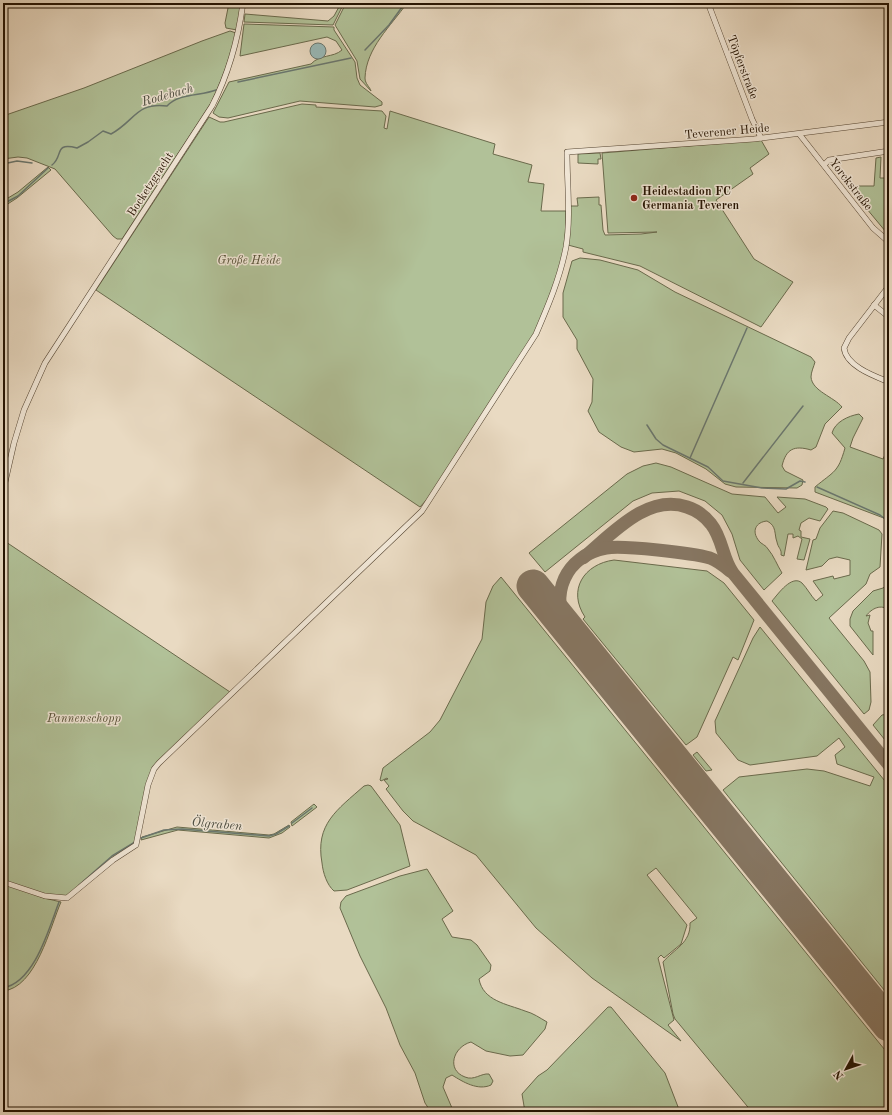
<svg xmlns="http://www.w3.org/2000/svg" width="892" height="1115" viewBox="0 0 892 1115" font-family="'Old Standard TT',serif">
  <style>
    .green { fill: #b1c198; stroke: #6a6a4c }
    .water { fill: #99bab9; stroke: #6a776f }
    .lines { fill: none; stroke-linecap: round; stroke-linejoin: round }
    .stream { stroke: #6a776f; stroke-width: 1.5 }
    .taxiway { stroke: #867662; stroke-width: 13 }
    .runway { stroke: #867662; stroke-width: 33 }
    .minor-casing { stroke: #544431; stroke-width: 6 }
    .minor { stroke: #f1e7d7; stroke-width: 5 }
    .poi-dot { fill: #8f2418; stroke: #f1e7d7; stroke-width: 1.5 }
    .labels { text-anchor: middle; stroke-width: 3; stroke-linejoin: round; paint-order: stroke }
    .street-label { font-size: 12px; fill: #231201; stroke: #f1e7d7 }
    .poi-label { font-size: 12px; font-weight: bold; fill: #231201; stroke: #f1e7d7; text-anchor: start }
    .park-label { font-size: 12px; font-style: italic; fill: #554f36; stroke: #f1e7d7 }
    .water-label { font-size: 13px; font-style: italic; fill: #4c4d41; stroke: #f1e7d7 }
  </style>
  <rect width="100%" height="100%" fill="#e9dac2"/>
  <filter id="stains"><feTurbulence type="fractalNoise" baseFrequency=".005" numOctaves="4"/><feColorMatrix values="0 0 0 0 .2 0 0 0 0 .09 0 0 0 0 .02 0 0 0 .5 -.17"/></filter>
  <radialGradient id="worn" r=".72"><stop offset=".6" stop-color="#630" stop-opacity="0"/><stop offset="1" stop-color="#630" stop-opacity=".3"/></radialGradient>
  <g class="green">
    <path d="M229,3H241L237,30L226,28L225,23Z"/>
    <path d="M341,3H344L333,25L244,22L245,14L328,21L334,16Z"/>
    <path d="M346,3H407C391,26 366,48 365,78C365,84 370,87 371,91L360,79L357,61L335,25Z"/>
    <path d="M244,24L334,27V30L355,62L357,78L360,85L382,102V105L375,107L300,101L228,118L219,117L213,113L229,82L311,64C320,54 333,58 342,50L336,41L327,37L240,56Z"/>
    <path d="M230,31L236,33C230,58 222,81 210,105L122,239H117L113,236L55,169L27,158L18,157L3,159V116L84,88L202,41Z"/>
    <path d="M302,104L316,105V107L382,111L386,116L384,128L387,129L390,111L495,144L493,154L532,165L528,182L544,184L541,211H566L565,246L561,266L536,331L429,497L420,507L96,290L209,117L220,122H224Z"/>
    <path d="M761,140L769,154L750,168L753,174L716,200L754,259L793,282L761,327L640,266L583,252V249L568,245L570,206H578L577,198L599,197V205H601L603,230L605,235L641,234L657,232L608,233L602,153Z"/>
    <path d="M600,153L601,159H598V164L578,163V154Z"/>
    <path d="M881,157L880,178H889V230L886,232L852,191L858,186H874L876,158Z"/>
    <path d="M48,167L51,170L17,198L3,207V201L18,192Z"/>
    <path d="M580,258L600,260L638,270L675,292L811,357L815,362C814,366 811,372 811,377C812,391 834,397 842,407L825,424L816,447L811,450C794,445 786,449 782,466L785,471L803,480L802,485L797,488L736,487L725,484L706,469L676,453L662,449L634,452L621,447L599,432L588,411L592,402L593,379L577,349V340L563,317V293L572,261Z"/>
    <path d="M859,414L863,418L853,438L850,447L883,459L889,446V520L815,492V487C834,471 838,473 845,448L832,433C835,422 848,416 859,414Z"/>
    <path d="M656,463L671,467L732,494L765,497L778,513L786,507L777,497L805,499L826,507L828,509L820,521L809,518L801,523L799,530L801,531V537L810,539L804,560L797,559L802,539L798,536L793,538V534H788L784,556L781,555C782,549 778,548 777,542C774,534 777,526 767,521C756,522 751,531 759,541C761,544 766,545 768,549C774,556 777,565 782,573L764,590L740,560L732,534L722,515L705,501L679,491L652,493L633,501L545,572L529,553L627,474L643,466Z"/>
    <path d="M833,511L843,513L879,530L882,534L880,567L870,574L866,584L829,618L864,661L870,672L871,702L869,710L864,714L772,601C778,594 792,574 802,583C807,588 811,596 816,601L823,595L813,581L833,576L834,579L850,575V560L837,557L829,559L822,566L806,570L813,540L816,539L820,528Z"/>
    <path d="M889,538V573L885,567L887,540Z"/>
    <path d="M3,540L230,692L153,769L138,841L70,895L57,898L3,880Z"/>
    <path d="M614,560L707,571L724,583L754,620L738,660L733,657L697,737L686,745L583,619L585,617C567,590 584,564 614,560Z"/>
    <path d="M501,577L889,1055V1112H752L675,1019L673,1014L663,962C674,949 691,943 690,923L697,918L656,868L647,875L687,925L681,944L664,958L661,955L658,958L674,1020L668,1025L681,1041L592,978L536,928L476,855L413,821L403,811L386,789L389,786L384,780L388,779L387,778L381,781L380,780L383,768L430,732L440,720L482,639L486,602L493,586Z"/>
    <path d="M889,583V610C881,604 872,608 866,616L870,615L868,623L871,631H873V655L850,626V619L853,611L873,591L883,588Z"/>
    <path d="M760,627L889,786V996L723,790L739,777L807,769L824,771L870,786L874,777L837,764L835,755L845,747L839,738L817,756L750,765L738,760L716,733L715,721L753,638Z"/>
    <path d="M889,714V745L873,725L882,715Z"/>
    <path d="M697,752L712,770L706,771L693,755Z"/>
    <path d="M368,785L371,786L400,825L410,866L347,890L334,891C327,885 323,873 322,863C315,824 337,810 364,786Z"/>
    <path d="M314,804L317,807L292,826L291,822Z"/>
    <path d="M289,825L290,827L282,833L269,838L178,830L141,840L142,837L177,827L269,835L274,834Z"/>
    <path d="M427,869L453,911L442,919L452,937L471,940L477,945L491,965L490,971L479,979C483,1001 507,1004 525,1011C533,1013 540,1018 547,1022L545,1029L523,1055L510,1056L486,1051L471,1042C453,1047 446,1070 465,1077C474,1081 481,1073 489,1074L493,1081L491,1085C478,1091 463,1082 452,1075L446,1078L443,1087L452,1108L443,1112H431L425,1103L415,1073L400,1045L386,1008L360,956L340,908L341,902L346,896L400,876Z"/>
    <path d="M3,883L44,898L61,902C50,927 36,988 3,991Z"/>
    <path d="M608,1007H611L665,1073L680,1112H525L522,1094L538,1076L547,1070Z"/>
  </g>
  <circle class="water" cx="318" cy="51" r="8"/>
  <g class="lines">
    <g class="stream">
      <path d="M365,50L389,25L405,3"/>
      <path d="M238,82L351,58"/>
      <path d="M3,164L17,161L32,163"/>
      <path d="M52,165C64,156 53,142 77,148L88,142L103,131L111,134C135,121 136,102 167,106C179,93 201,96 216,90"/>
      <path d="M3,204L18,196L48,168"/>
      <path d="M647,425L656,439L663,445L708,467L723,481L762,488L786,489L800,481L805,482"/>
      <path d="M690,458L747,328"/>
      <path d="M743,483L803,406"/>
      <path d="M817,487L880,515L889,522"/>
      <path d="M292,823L312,808"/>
      <path d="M141,838L164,830L182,829L269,836L276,834L289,826"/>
      <path d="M79,885L112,856L135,842"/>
      <path d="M3,988C35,982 49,928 59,902"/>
    </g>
    <g class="taxiway">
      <path d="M583,558C611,535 647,493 687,507C696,510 705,516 711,524C723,539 722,558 733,573L889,765"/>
      <path d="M568,630C549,594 565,556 606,548C623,545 692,553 710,558C718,561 724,566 730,571"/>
    </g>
    <path class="runway" d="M533,586L889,1025"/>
    <g class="minor-casing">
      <g id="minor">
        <path d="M708,3L752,119L761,138"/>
        <path d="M800,135L873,228L889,242"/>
        <path d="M824,165L829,160L889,151"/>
        <path d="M889,286L849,338L844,348C846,366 874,376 889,382"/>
        <path d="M874,305L889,317"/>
        <path d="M3,491L14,443L24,410L45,363L212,106C229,73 238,40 243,3"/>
        <path d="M3,882L45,896L67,898L113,860L136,845L148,785L154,769L159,763L422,511L536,334C548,306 560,278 566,247C571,217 567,183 567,152L754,139L889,122"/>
      </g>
    </g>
    <use href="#minor" class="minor"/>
  </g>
  <circle class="poi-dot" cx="634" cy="198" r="4"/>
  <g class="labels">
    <g class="street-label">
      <text transform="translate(743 67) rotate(69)" y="4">Töpferstraße</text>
      <text transform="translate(727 131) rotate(-5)" y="4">Teverener Heide</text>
      <text transform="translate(150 184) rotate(-57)" y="4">Bocketzgracht</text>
      <text transform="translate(851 184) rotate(52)" y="4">Yorckstraße</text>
    </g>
    <g class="poi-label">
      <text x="642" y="195">Heidestadion FC<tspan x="642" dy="14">Germania Teveren</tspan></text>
    </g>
    <g class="park-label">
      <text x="249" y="264">Große Heide</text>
      <text x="84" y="722">Pannenschopp</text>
    </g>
    <g class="water-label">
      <text transform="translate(167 94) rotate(-16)" y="5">Rodebach</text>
      <text transform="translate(217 823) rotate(5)" y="5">Ölgraben</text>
    </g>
  </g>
  <rect width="892" height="1115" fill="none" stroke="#e9dac2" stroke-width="16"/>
  <rect x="4" y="4" width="884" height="1107" fill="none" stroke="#231201" stroke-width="2"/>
  <rect x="8" y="8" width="876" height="1099" fill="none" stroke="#231201"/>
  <g transform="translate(846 1069) rotate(230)" stroke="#f1e7d7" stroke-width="3" paint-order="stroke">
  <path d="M0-3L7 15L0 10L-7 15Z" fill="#231201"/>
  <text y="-6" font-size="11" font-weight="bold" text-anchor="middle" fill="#231201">N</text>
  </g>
  <rect width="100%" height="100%" filter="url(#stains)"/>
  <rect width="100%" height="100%" fill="url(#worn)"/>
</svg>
